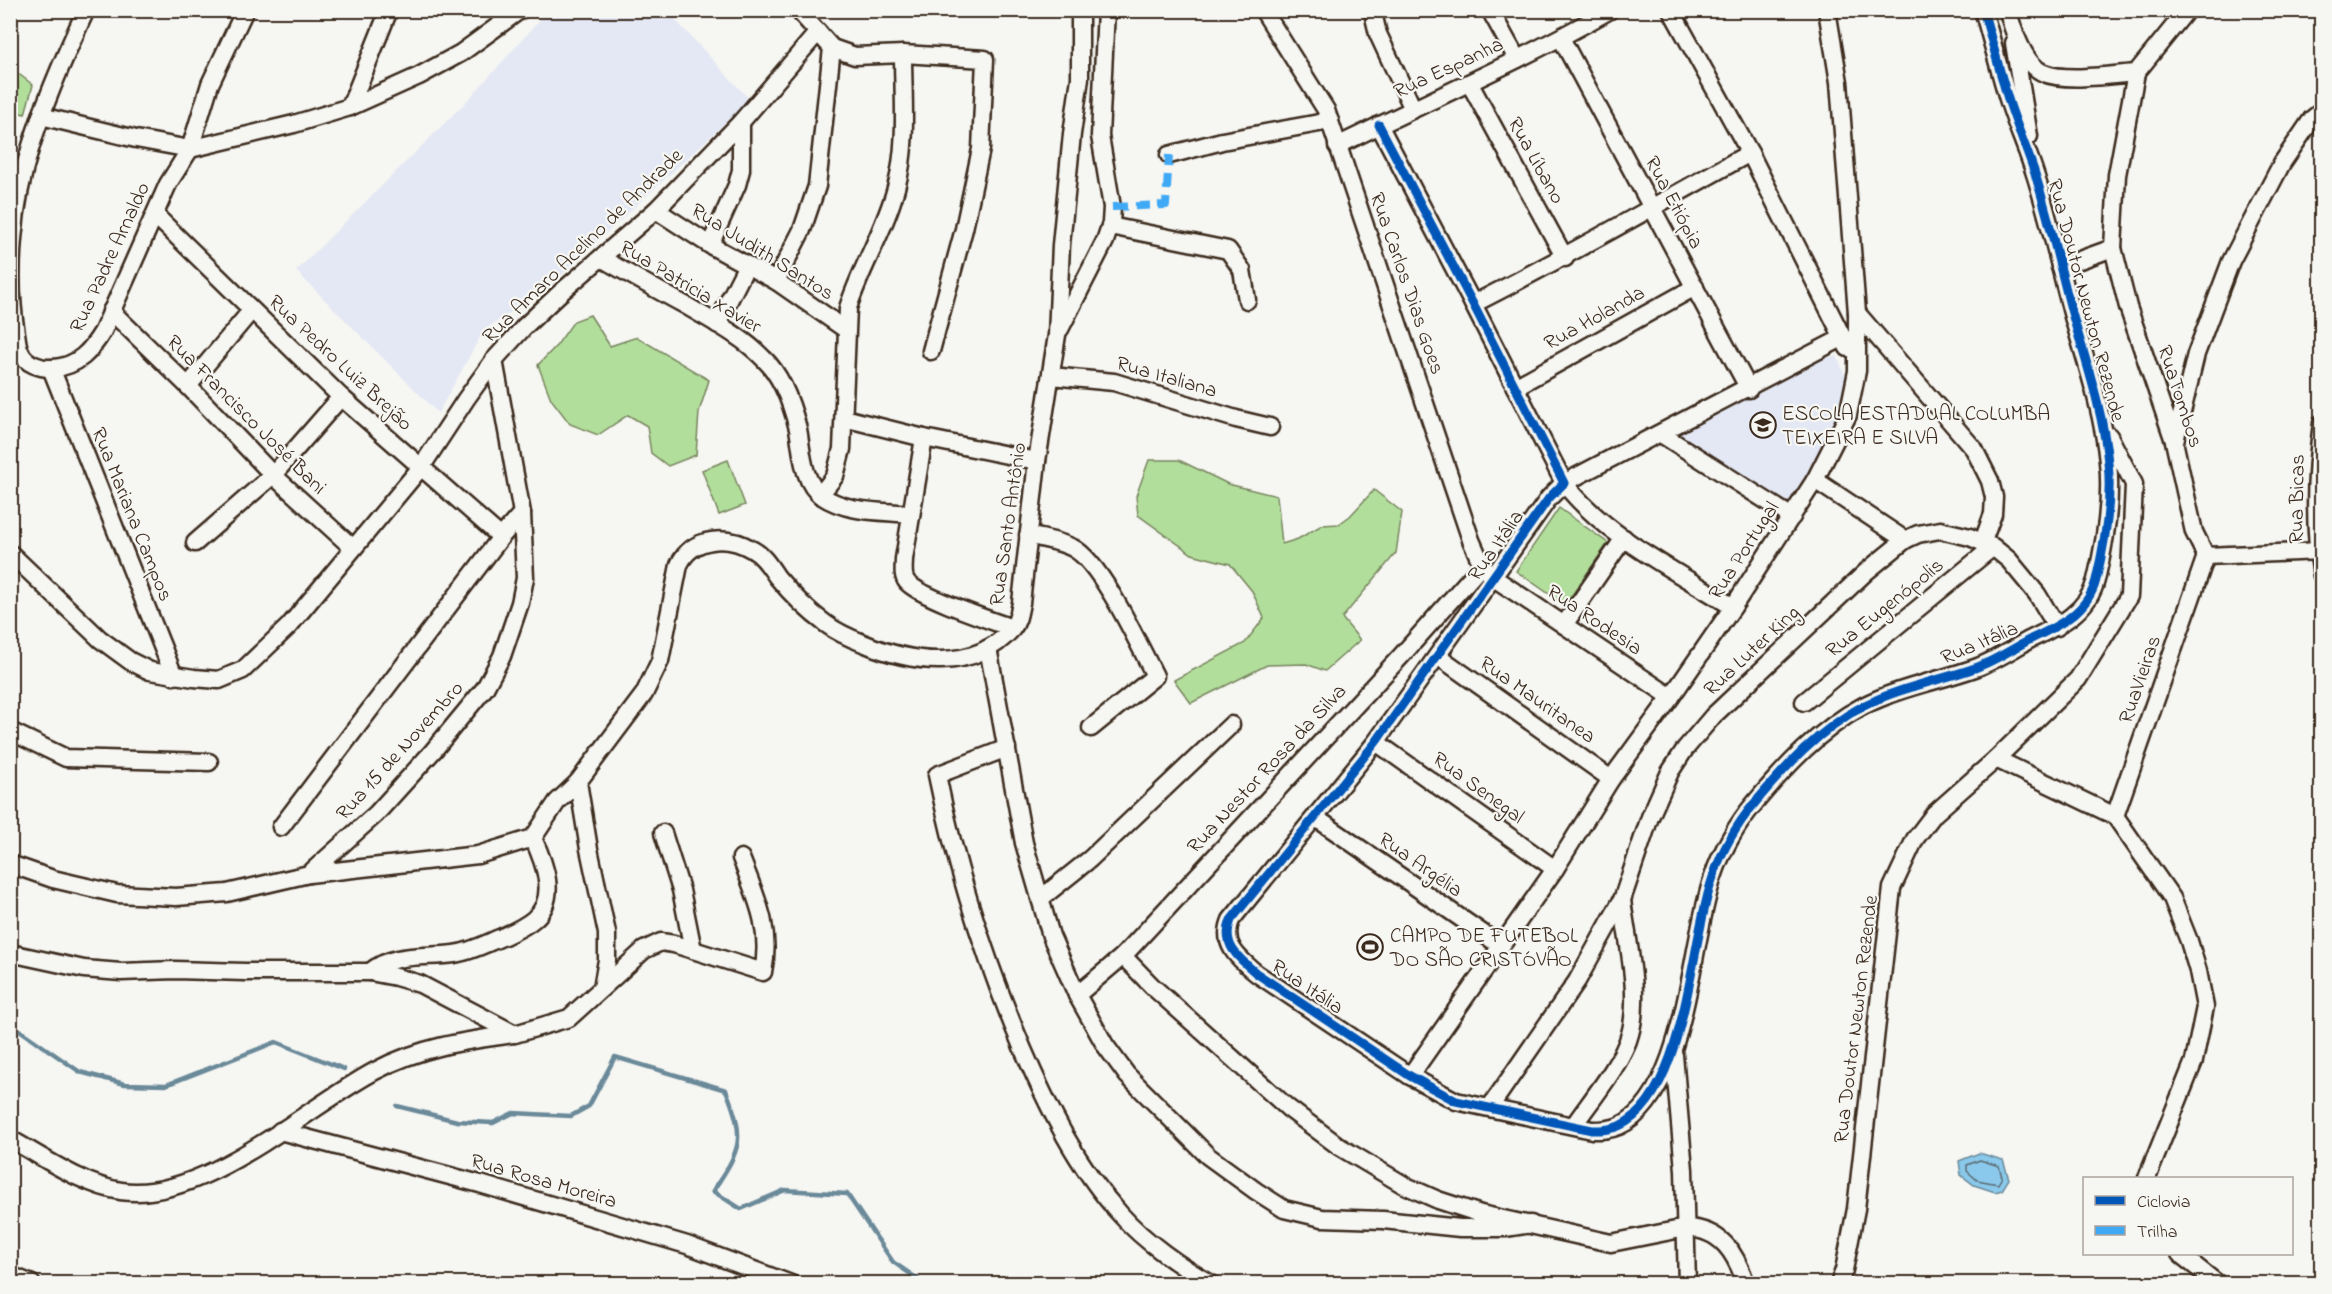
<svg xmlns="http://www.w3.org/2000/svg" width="2332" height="1294" viewBox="0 0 2332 1294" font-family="'Indie Flower',sans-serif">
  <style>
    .built { fill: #e4e8f4 }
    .green { fill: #b2de9c; stroke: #76845d; stroke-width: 1.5 }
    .water { fill: #8ac9eb; stroke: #6a8999; stroke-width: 1.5 }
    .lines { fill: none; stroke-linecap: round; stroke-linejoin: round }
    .shore { stroke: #5b6a70; stroke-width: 1.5 }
    .stream { stroke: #6a8999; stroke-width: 4.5 }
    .street-casing { stroke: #3b2a1e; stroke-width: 21 }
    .street { stroke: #f6f6f2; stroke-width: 16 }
    .quiet { stroke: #3fa9f5; stroke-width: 8; stroke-dasharray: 15 8; stroke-linecap: butt }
    .cycleway-casing { stroke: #f6f6f2; stroke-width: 13 }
    .cycleway { stroke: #0057b8; stroke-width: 9 }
    .labels { text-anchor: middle; stroke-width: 4.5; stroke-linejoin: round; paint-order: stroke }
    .street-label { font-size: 21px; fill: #3b2a1e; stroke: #f6f6f2 }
    .poi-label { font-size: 21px; fill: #3b2a1e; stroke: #f6f6f2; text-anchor: start }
  </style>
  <rect width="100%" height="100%" fill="#f6f6f2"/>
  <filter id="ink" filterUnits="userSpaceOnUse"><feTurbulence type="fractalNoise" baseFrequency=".0167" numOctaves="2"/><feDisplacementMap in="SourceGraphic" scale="12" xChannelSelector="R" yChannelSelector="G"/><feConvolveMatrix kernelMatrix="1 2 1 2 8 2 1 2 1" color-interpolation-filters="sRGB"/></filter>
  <g filter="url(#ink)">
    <g class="built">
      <path d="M548,11H667L750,100L547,288L484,330L438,413L296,271L467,101Z"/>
      <path d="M1837,356L1848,383L1839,416L1823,451L1789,507L1674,434L1819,359Z"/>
    </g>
    <g class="green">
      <path d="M11,68L33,85L25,114L11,111Z"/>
      <path d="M590,315L610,346L637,337L709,380L699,412L696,455L668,466L651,453L647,426L628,415L598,435L570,424L551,399L538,365L557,345L574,321Z"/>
      <path d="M728,460L745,505L719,515L702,470Z"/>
      <path d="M1149,460H1179L1228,484L1277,496L1282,544L1298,539L1322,525L1339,524L1350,516L1374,490L1402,512L1396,553L1342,618L1360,640L1325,671L1306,664L1267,665L1191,703L1174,680L1245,643L1264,618L1252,591L1230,564L1192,554L1138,515L1136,496Z"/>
      <path d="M1559,508L1608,543L1565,605L1516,571Z"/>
    </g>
    <path class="water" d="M1979,1153L2003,1160L2009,1179L2002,1190L1995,1192L1974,1185L1961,1175L1959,1161Z"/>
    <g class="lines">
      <path class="shore" d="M1980,1160L1999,1166L2002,1177L1998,1184L1977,1180L1967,1171V1165Z"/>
      <g class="stream">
        <path d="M10,1027H15L80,1072L125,1084L166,1085L276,1042L344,1069"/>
        <path d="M397,1106L457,1121L493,1123L513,1113L571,1116L589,1106L615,1057L726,1090C746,1140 741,1148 713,1191L741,1209L785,1190L847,1194L893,1262L925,1284"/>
      </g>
      <g class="street-casing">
        <g id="street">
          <path d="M86,10C65,55 45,100 31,146C13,202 6,275 16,333C17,338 17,345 20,351C25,364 41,369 54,368C78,366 91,351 103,331L168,184L190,149L210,84L245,10"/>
          <path d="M1263,10L1326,110L1471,540L1482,565L1494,578L1671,697"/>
          <path d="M1379,10L1374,17L1378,34L1413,109"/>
          <path d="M1490,10L1517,59"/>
          <path d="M1671,10L1750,153L1848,348"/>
          <path d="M2008,10C2012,29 2025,66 2044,73C2065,82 2112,75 2136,73"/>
          <path d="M2187,10L2136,73L2117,175L2113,248L2128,307L2174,441L2194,532L2206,556"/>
          <path d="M1561,38L1749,389"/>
          <path d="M2014,43L2029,136"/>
          <path d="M832,48L855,56L903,54L985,59L981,149L964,229L931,351"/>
          <path d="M1470,84L1565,258"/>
          <path d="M350,107L389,10"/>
          <path d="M41,116L136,139L190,149L294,124L350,107L419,76L461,53L520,10"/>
          <path d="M1379,125L1473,304L1564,483L1549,498L1376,742L1231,920C1221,944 1238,958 1256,973L1410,1076L1456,1101L1592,1130C1601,1130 1610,1130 1619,1126C1687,1095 1690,941 1713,877C1721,852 1737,824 1754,804C1784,768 1820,729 1863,706C1898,688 1938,681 1975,668C1995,661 2012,649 2031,639C2058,626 2088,612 2096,580C2105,543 2112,500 2108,462C2103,411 2086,362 2072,313C2060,268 2050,222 2036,177C2027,148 2014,121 2006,92C1998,65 1991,37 1983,10"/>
          <path d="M1337,146C1428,101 1521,61 1610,10"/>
          <path d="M1169,155L1222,141L1330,121"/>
          <path d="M656,210L710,245L776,281L845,329"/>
          <path d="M155,215L341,397L501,537"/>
          <path d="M1110,226L1228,250L1242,270L1247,300"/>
          <path d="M710,245L737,185L741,170V122"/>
          <path d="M601,258C629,274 657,290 685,305C712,321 742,336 764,359C782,376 792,405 798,429C802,449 802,483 822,496C847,513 881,511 911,514"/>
          <path d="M2060,267L2113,248"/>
          <path d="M776,281L802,230L817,186L832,48L798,10"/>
          <path d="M1473,304C1567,257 1657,204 1750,153"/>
          <path d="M111,311L188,386L273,475L353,548"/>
          <path d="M1857,313L1974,449L1990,481L1994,497L1993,514L1983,541"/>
          <path d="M717,324L747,265"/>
          <path d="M1060,329L1105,241L1111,223L1112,207L1100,136L1106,10"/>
          <path d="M51,368L174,676"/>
          <path d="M1051,376L1114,382L1236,419L1270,427"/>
          <path d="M188,386L251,311"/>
          <path d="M1515,387L1695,287"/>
          <path d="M844,418L924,438L1037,461"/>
          <path d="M2322,423C2315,474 2313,525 2322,576"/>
          <path d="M1661,434L1792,517"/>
          <path d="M924,438L904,559C904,567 902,576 907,582C920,597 990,620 1012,628"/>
          <path d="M2175,441L2196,354L2231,261L2282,163L2312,119L2322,111"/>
          <path d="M1815,480L1905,540"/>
          <path d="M820,495L835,476L842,449L848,308C861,267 885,230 896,188C908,146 903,98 903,54"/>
          <path d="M1028,535C1043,539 1060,541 1073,548C1101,562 1139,645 1155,676L1091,728"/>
          <path d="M195,543L273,475L341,397"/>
          <path d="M10,553L100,639L130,661L150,671L194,678L219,680L243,670L289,626L422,466L466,399L494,360L525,326L559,294L656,210L741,122L818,32"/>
          <path d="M2206,556L2322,551"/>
          <path d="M1733,607C1676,571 1606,537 1564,483L1842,338"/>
          <path d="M1564,625L1624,538"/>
          <path d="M988,648L1024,843L1051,936L1077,995L1105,1045L1127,1075L1208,1156L1256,1191L1284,1209L1322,1218L1383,1220L1460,1228H1505L1531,1224"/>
          <path d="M1438,656L1611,779"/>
          <path d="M1804,702L1993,547"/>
          <path d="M10,731L66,758L209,762"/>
          <path d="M1376,742L1555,869"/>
          <path d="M1007,748L937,775C956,869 985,959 1022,1047C1048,1107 1077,1167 1121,1215C1144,1241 1181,1267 1211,1284"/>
          <path d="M1996,759L2115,816L2172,898L2189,941L2198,971L2205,1007L2194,1061L2147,1178"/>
          <path d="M2115,816L2206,556"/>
          <path d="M1316,818L1501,946"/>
          <path d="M281,827L501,537L522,513"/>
          <path d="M663,833L681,890L693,950"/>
          <path d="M10,864L53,879L117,894L176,897L227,893L309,874L478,855L533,838L557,802L578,782"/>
          <path d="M309,874L376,814L433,751L485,688L502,656L520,603L525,578L522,513L494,360"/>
          <path d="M1040,899L1090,859L1231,725"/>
          <path d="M10,953L84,969L121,972L175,970L245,972H370L396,977L420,984L515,1034L569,1018L644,950L661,942L674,944L763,972C772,929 756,897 741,858"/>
          <path d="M1123,956L1152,986L1288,1108L1340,1147L1404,1185L1438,1200L1481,1214L1611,1243L1686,1228C1722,1229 1736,1254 1746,1284"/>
          <path d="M370,972C394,952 425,958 454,954C471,952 487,943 502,937C513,932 525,927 534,919C559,898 544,862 533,838"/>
          <path d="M602,988L607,960V933L589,849L578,782L644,694L660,661L679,565C692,536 728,535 753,550C764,556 770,567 777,577C792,595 808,611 826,624C838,633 850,638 863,643C910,663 974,673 1012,629C1018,622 1019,612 1021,603L1037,461L1057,335L1061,245L1072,134L1080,78V10"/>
          <path d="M1077,995L1123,956L1402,655L1482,565"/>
          <path d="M1674,1055L1684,1170L1687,1284"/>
          <path d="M1410,1076L1555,869L1611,779L1671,697L1733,607L1815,480L1848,415L1857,371V313L1839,82L1827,10"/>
          <path d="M1490,1107L1577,981L1622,900L1650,817L1670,772L1685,749L1713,716L1867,571L1905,540L1918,534L1940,530L1970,537L1993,547L2009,560L2037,594L2057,627"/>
          <path d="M1574,1125C1591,1100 1623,1062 1630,1034C1641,995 1627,940 1622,900"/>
          <path d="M280,1131L480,1184L687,1245L791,1284"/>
          <path d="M10,1139C45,1158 82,1185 121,1191C203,1203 305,1108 375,1071C420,1047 464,1041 514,1034"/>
          <path d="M2180,1254L2218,1284"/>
          <path d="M10,1275L32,1284"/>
          <path d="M1839,1284L1844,1270L1856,1209L1892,888L1915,839L1934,814L1996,759L2078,679L2129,596L2134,484L2109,436"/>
        </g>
      </g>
      <use href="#street" class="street"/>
      <path class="quiet" d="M1112,207L1166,205L1169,155"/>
      <g class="cycleway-casing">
        <path id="cycleway" d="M1379,125L1473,304L1564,483L1549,498L1376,742L1231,920C1221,944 1238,958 1256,973L1410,1076L1456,1101L1592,1130C1601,1130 1610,1130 1619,1126C1687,1095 1690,941 1713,877C1721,852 1737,824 1754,804C1784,768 1820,729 1863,706C1898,688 1938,681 1975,668C1995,661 2012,649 2031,639C2058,626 2088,612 2096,580C2105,543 2112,500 2108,462C2103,411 2086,362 2072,313C2060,268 2050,222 2036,177C2027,148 2014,121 2006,92C1998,65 1991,37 1983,10"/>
      </g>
      <use href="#cycleway" class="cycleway"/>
    </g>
  </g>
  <defs>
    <g id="school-ring" transform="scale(1.35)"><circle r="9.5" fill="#f6f6f2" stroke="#3b2a1e" stroke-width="1.5"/><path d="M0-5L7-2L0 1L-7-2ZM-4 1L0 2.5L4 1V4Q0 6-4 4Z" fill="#3b2a1e"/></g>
    <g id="stadium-ring" transform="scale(1.35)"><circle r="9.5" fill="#f6f6f2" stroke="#3b2a1e" stroke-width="1.5"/><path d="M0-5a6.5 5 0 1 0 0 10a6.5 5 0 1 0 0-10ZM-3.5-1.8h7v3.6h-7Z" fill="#3b2a1e"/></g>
  </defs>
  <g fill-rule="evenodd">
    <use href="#school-ring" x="1763" y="425"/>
    <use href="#stadium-ring" x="1370" y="947"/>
  </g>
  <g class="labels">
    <g class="street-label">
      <text transform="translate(1448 67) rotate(-25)" y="7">Rua Espanha</text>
      <text transform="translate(1537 160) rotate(61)" y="7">Rua Líbano</text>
      <text transform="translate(1675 202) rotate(62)" y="7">Rua Etiópia</text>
      <text transform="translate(582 245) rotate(-44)" y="7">Rua Amaro Acelino de Andrade</text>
      <text transform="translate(763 251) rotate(32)" y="7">Rua Judith Santos</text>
      <text transform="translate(109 257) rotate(-65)" y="7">Rua Padre Arnaldo</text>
      <text transform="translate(1408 283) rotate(71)" y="7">Rua Carlos Dias Goes</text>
      <text transform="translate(691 286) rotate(31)" y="7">Rua Patricia Xavier</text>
      <text transform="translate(2087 300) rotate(75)" y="7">Rua Doutor Newton Rezende</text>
      <text transform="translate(1594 317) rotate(-29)" y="7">Rua Holanda</text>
      <text transform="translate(341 362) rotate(43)" y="7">Rua Pedro Luiz Brejão</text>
      <text transform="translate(1167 376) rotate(16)" y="7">Rua Italiana</text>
      <text transform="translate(2181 396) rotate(72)" y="7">RuaTombos</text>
      <text transform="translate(247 414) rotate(45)" y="7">Rua Francisco José Bani</text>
      <text transform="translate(2296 499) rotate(-89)" y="7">Rua Bicas</text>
      <text transform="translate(133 514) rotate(68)" y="7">Rua Mariana Campos</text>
      <text transform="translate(1007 524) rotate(-82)" y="7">Rua Santo Antônio</text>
      <text transform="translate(1495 545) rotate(-55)" y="7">Rua Itália</text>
      <text transform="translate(1743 550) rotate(-57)" y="7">Rua Portugal</text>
      <text transform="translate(1884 607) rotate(-39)" y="7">Rua Eugenópolis</text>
      <text transform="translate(1595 619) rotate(34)" y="7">Rua Rodesia</text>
      <text transform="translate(1979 642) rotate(-23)" y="7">Rua Itália</text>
      <text transform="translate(1751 650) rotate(-43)" y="7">Rua Luter King</text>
      <text transform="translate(2139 679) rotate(-71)" y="7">RuaVieiras</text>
      <text transform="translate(1538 699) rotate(35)" y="7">Rua Mauritanea</text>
      <text transform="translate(399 750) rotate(-48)" y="7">Rua 15 de Novembro</text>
      <text transform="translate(1266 768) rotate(-47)" y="7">Rua Nestor Rosa da Silva</text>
      <text transform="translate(1479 787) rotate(36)" y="7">Rua Senegal</text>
      <text transform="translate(1421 864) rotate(35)" y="7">Rua Argélia</text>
      <text transform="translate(1308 986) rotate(34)" y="7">Rua Itália</text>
      <text transform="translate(1855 1019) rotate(-83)" y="7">Rua Doutor Newton Rezende</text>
      <text transform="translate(544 1180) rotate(16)" y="7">Rua Rosa Moreira</text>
    </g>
    <g class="poi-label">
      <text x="1782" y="420">ESCOLA ESTADUAL COLUMBA<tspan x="1782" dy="24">TEIXEIRA E SILVA</tspan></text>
      <text x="1390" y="942">CAMPO DE FUTEBOL<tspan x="1390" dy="24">DO SÃO CRISTÓVÃO</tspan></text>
    </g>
  </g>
  <rect width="2332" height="1294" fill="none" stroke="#f6f6f2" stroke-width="36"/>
  <rect x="18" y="18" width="2296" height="1258" fill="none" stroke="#3b2a1e" stroke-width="2" filter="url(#ink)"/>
  <rect x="2083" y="1177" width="210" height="78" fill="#f6f6f2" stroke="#aba49d" stroke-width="1.5"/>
  <rect x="2095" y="1196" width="30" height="9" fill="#0057b8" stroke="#aba49d" stroke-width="1.5"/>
  <text x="2137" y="1207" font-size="18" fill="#3b2a1e">Ciclovia</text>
  <rect x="2095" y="1226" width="30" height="9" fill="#3fa9f5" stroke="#aba49d" stroke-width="1.5"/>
  <text x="2137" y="1237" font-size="18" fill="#3b2a1e">Trilha</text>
</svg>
